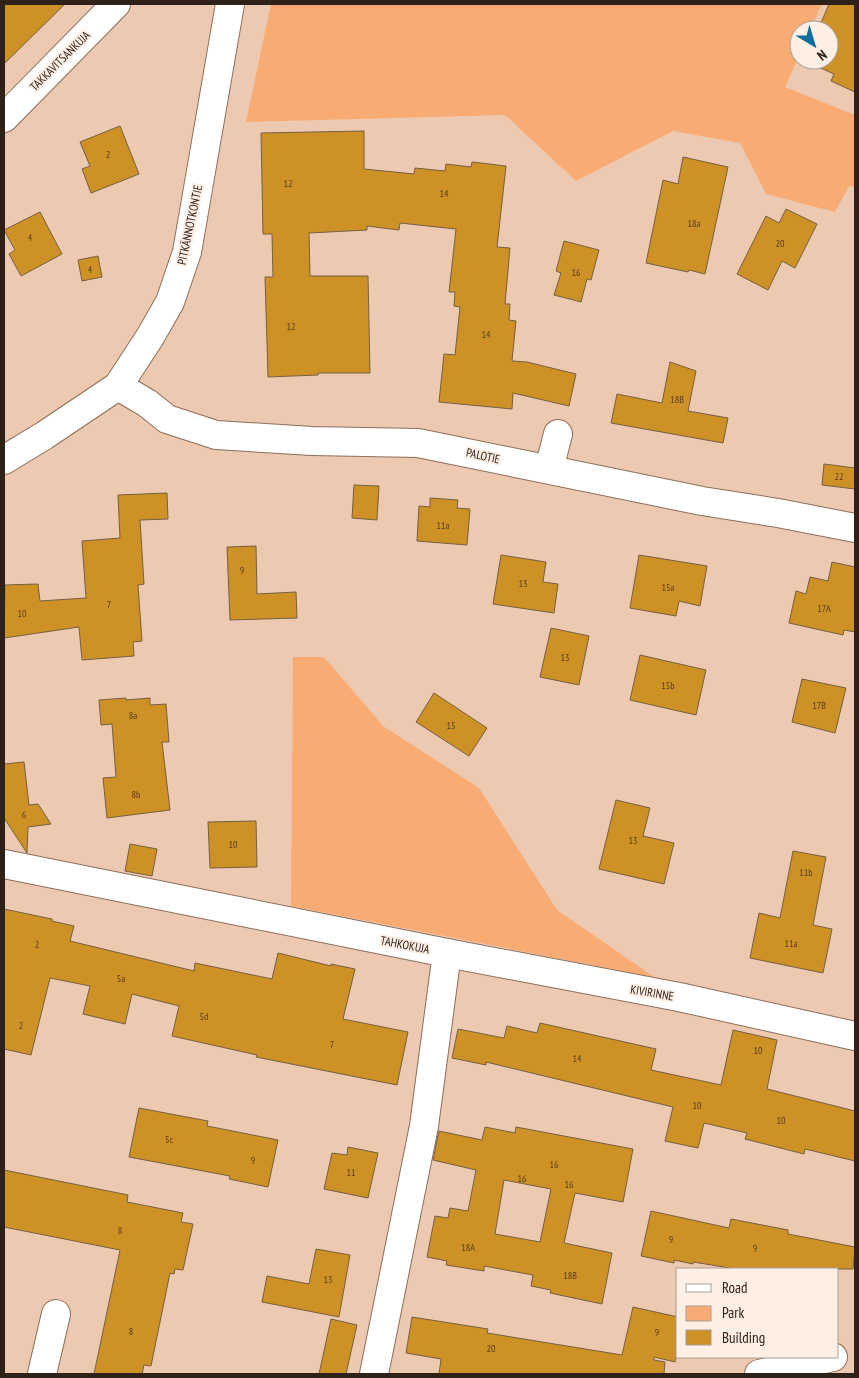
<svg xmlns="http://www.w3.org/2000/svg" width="859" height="1378" viewBox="0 0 859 1378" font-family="'PT Sans Narrow',sans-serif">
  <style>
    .green { fill: #f8ab73 }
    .building { fill: #cd9126; stroke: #746041; fill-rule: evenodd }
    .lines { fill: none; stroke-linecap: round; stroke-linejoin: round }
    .minor-casing { stroke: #8d6e58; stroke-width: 30 }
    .minor { stroke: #fff; stroke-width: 28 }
    .labels { text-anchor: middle; stroke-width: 4; stroke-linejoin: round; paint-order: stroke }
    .number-label { font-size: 10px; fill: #563d1c }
    .street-label { font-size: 12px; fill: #2e2118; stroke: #feefe5 }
  </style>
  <rect width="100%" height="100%" fill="#edc9b1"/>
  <g class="green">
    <path d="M271,4H822L810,30H799V56L785,87L855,115V187L849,186L835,212L766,194L740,143L673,131L576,181L505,115L246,122Z"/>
    <path d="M293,657H324L383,726L479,788L557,910L654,977L291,906Z"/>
  </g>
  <g class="building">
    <path d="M4,4H65L4,64Z"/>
    <path d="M829,4H855V92L831,81L834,74L805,61L829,60V30H818Z"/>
    <path d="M120,126L139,174L91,193L82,169L90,166L80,142Z"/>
    <path d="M364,131V169L414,174L415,168L445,171L446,164L471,167L472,162L506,166L497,247L510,248L505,304H510L509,320L516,321L512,361L527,362L576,374L569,406L513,393L512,409L439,402L444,354L455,355L460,307L454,306L455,292H449L456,229L400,223L399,230L367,226V230L309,233L310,276H368L370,373H318V375L268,377L265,277H273L272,234H263L261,133Z"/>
    <path d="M683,157L728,167L705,274L689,270L688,272L646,263L663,180L678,184Z"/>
    <path d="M786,209L817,224L795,268L782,261L768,290L737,274L766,216L779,223Z"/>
    <path d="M40,212L62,254L21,276L9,254L15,250L4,230Z"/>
    <path d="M564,241L599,250L591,280L587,279L581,302L554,295L561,273L556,271Z"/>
    <path d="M98,256L102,277L82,281L78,260Z"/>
    <path d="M670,362L696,371L688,411L728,418L723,443L611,423L617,394L662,403Z"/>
    <path d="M824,464L855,468V489L822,485Z"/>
    <path d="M354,485L379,486L377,520L352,518Z"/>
    <path d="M167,493L168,519L140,520L144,584L138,585L142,641L133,642L134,656L82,660L79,627L4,638L5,585L38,584L40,601L86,598L82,541L120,538L118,495Z"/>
    <path d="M430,498L458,500L457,508L470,509L467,545L417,541L419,506L430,507Z"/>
    <path d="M256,546L257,594L296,592L297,618L230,620L227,547Z"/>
    <path d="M501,555L546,562L543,582L558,584L554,613L493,604Z"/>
    <path d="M639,555L707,566L700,606L679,601L676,616L630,608Z"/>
    <path d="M832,562L855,567V632L844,630L843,635L789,623L796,591L806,594L810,577L828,581Z"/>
    <path d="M551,628L589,636L579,685L540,677Z"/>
    <path d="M640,655L706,670L696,715L630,700Z"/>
    <path d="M802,679L846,688L835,733L792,722Z"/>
    <path d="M434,693L487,728L469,756L416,722Z"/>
    <path d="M126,698V700L150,698V705L166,704L169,742H162L170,810L107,818L103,778L116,777L112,724L101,725L99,700Z"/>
    <path d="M24,762L29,805L38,804L51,824L28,827L27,853L4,818V764Z"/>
    <path d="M616,800L650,808L643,836L674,843L664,884L599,869Z"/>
    <path d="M256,821L257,867L210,868L208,822Z"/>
    <path d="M130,844L157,849L152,876L125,871Z"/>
    <path d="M793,851L826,857L813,925L832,929L823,973L750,958L759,913L780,918Z"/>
    <path d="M4,909L52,919V921L74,926L70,941L194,971L195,963L272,979L278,953L331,966V964L355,969L343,1019L408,1032L397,1085L256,1057L257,1055L172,1036L179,1006L132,994L125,1024L83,1014L90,986L50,978L31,1055L4,1049Z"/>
    <path d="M540,1023L656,1049L651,1070L721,1085L733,1030L777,1040L767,1089L855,1111V1161L805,1149L804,1154L745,1139L747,1133L704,1123L698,1148L665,1141L673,1107L486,1062V1065L452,1058L458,1029L504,1038L507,1026L537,1033Z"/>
    <path d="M139,1108L208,1121L207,1126L278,1140L268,1187L229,1179L230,1176L129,1157Z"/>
    <path d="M485,1127L515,1133L516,1127L633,1149L623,1202L575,1193L564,1243L612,1253L602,1304L550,1293L551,1290L531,1286L533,1275L484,1266V1271L446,1265L447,1261L427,1257L435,1216L448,1218L450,1208L468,1211L476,1170L433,1160L439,1131L482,1140ZM504,1180L551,1189L540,1242L495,1234Z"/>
    <path d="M348,1147L378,1153L368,1198L324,1189L332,1153L347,1155Z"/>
    <path d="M4,1170L128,1195L127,1202L183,1213L181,1222L193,1224L183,1270L175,1269L174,1274L170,1273L151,1366L144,1365L142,1374H94L120,1250L4,1227Z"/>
    <path d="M651,1211L729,1228L731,1219L788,1230V1234L855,1247L853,1269H736L693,1262V1264L674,1260V1263L641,1256Z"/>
    <path d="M316,1249L350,1255L339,1317L262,1302L267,1276L309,1284Z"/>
    <path d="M633,1307L678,1317V1350L675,1362L654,1357V1360L665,1362L664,1374H439L441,1359L406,1353L412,1317L488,1329L487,1333L622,1355Z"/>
    <path d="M331,1319L357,1325L346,1374H319Z"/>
  </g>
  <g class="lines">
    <g class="minor-casing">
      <g id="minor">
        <path d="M4,118L116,4"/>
        <path d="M118,386L147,403L167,419L216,435L312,441L418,443L702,501L778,513L855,528"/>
        <path d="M4,460L45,435L118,386L150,337L170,302L187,252L230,4"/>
        <path d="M549,469L558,434"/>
        <path d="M4,864L447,953L424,1126L374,1374"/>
        <path d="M447,953L679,997L855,1036"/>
        <path d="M42,1374L56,1314"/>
        <path d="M759,1374L833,1357"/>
      </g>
    </g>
    <use href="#minor" class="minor"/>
  </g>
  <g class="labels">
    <g class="number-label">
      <text x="108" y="158">2</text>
      <text x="288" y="187">12</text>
      <text x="444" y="197">14</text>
      <text x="694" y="227">18a</text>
      <text x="30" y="241">4</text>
      <text x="780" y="247">20</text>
      <text x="90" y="273">4</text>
      <text x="576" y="276">16</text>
      <text x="291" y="330">12</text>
      <text x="486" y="338">14</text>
      <text x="677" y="403">18B</text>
      <text x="839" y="480">22</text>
      <text x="443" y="529">11a</text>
      <text x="242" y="574">9</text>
      <text x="523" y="587">13</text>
      <text x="668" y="591">15a</text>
      <text x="109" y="608">7</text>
      <text x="824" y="612">17A</text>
      <text x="22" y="617">10</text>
      <text x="565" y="661">13</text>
      <text x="668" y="689">15b</text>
      <text x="819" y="709">17B</text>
      <text x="133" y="719">8a</text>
      <text x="451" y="729">15</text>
      <text x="136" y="798">8b</text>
      <text x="24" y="818">6</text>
      <text x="633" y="844">13</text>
      <text x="233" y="848">10</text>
      <text x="806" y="876">11b</text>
      <text x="791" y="947">11a</text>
      <text x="37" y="948">2</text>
      <text x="121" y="982">5a</text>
      <text x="204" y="1020">5d</text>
      <text x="21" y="1029">2</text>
      <text x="332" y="1048">7</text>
      <text x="758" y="1054">10</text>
      <text x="577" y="1062">14</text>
      <text x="697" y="1109">10</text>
      <text x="781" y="1124">10</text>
      <text x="169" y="1143">5c</text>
      <text x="253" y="1164">9</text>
      <text x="554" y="1168">16</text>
      <text x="351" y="1176">11</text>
      <text x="522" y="1182">16</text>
      <text x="569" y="1188">16</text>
      <text x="120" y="1234">8</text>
      <text x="671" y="1243">9</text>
      <text x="468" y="1251">18A</text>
      <text x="755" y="1252">9</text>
      <text x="570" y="1279">18B</text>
      <text x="328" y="1283">13</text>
      <text x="131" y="1335">8</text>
      <text x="657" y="1336">9</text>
      <text x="491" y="1352">20</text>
    </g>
    <g class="street-label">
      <text transform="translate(60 61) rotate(-45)" y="4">TAKKAVITSANKUJA</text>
      <text transform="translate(190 225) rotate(-78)" y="4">PITKÄNNOTKONTIE</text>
      <text transform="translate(483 456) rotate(12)" y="4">PALOTIE</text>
      <text transform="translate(405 945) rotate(11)" y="4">TAHKOKUJA</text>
      <text transform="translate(652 993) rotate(10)" y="4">KIVIRINNE</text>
    </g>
  </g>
  <rect width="859" height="1378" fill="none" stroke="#2e2118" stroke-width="10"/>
  <rect x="676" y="1268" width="162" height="90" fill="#feefe5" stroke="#ab9d93"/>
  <rect x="686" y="1284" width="25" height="8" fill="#ffffff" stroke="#ab9d93"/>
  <text x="722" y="1293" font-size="15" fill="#2e2118">Road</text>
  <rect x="686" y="1306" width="25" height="15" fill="#f8ab73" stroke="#ab9d93"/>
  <text x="722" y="1318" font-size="15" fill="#2e2118">Park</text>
  <rect x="686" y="1330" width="25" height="15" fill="#cd9126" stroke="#ab9d93"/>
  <text x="722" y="1343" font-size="15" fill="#2e2118">Building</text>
  <g transform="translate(814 45) rotate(142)"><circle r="24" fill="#feefe5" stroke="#ab9d93"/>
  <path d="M0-4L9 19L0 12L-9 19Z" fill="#0d709d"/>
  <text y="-8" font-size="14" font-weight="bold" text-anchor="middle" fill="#2e2118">N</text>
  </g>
</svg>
